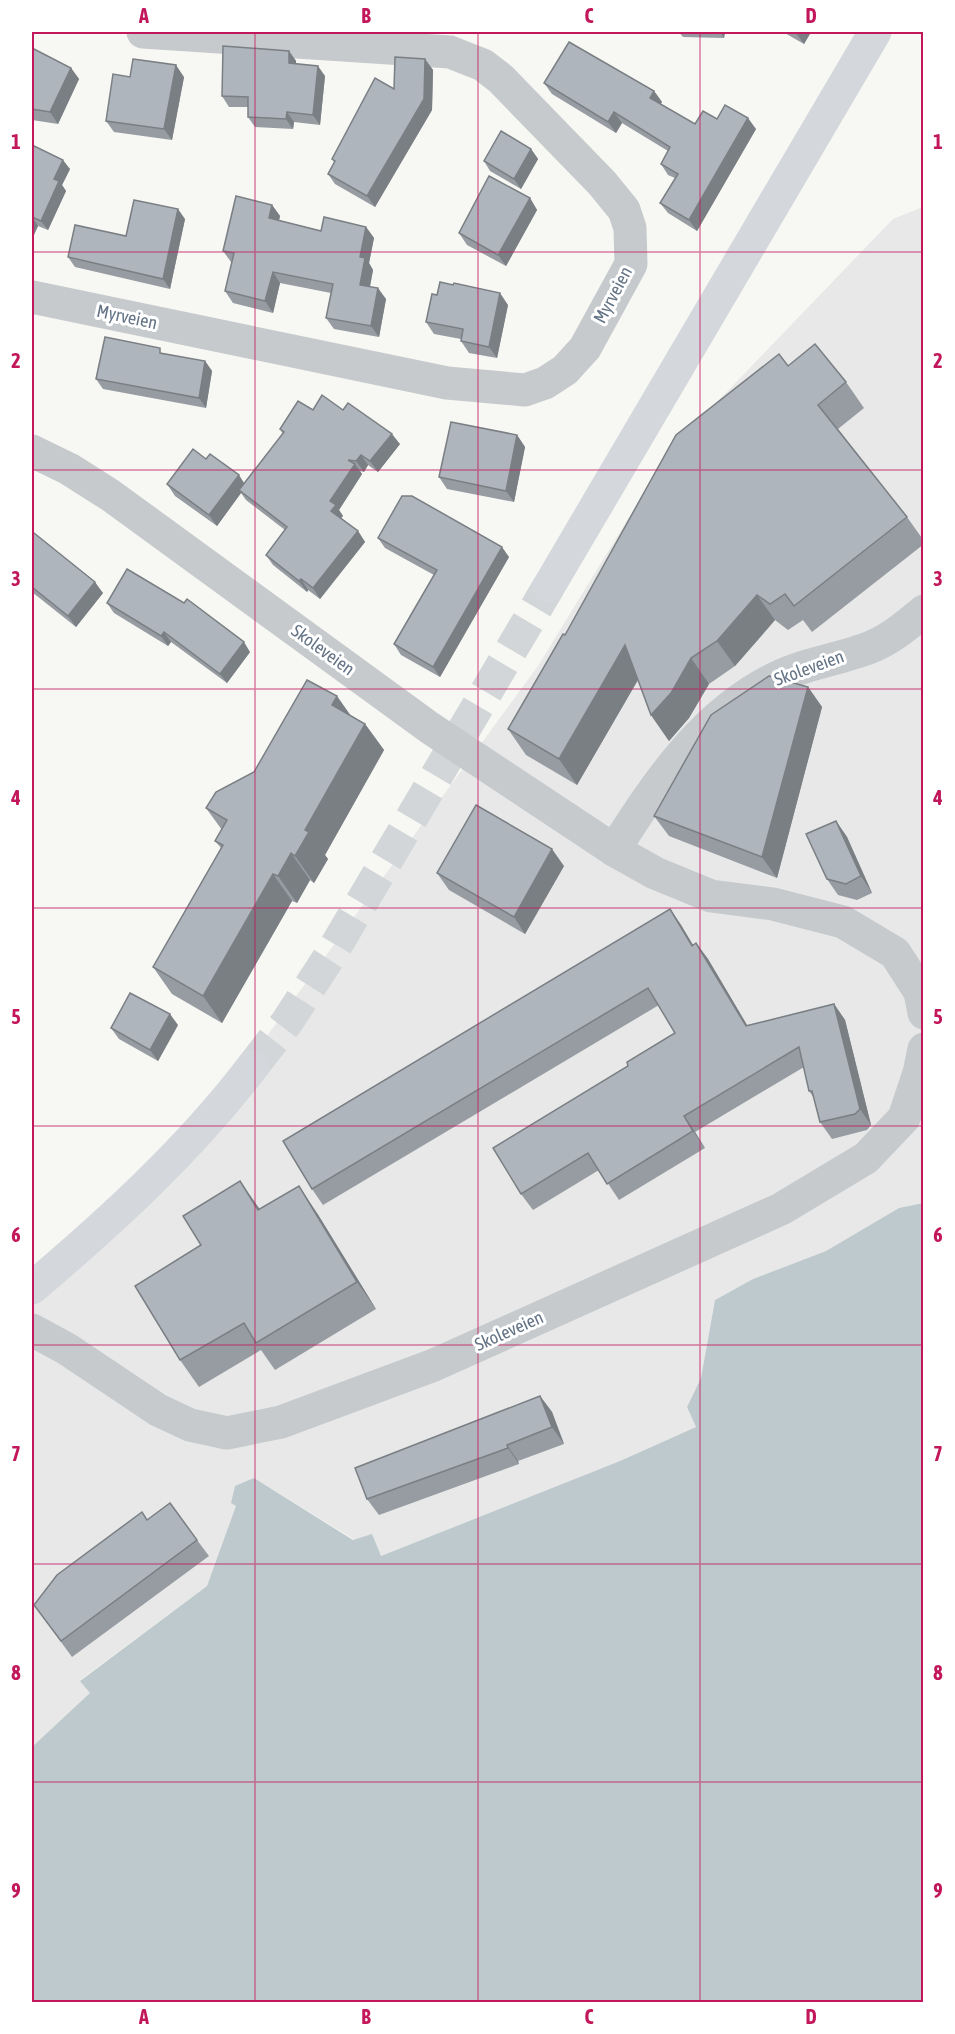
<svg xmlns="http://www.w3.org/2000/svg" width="955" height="2034" viewBox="0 0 955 2034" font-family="'Asap Condensed',sans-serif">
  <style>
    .built { fill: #e7e8e7 }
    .water { fill: #bec9cd }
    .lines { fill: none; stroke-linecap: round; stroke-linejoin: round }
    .trunk-tunnel { stroke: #d2d6d8; stroke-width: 33; stroke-dasharray: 33 16; stroke-linecap: butt }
    .minor { stroke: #c6cacd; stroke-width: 33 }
    .trunk { stroke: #d4d8dd; stroke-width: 33 }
    .wall { fill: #969ca2 }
    .shaded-wall { fill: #7a7f84 }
    .building { fill: #aeb5bc; stroke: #7a7f84; stroke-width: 1.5 }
    .grid { fill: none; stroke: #c2185b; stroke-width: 1.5; stroke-opacity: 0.55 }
    .labels { text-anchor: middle; stroke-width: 6; stroke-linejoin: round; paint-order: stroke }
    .street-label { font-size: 18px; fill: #647486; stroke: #fff }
    .neatline { fill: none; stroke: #c2185b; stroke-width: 2 }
    .grid-label { font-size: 20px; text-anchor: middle; font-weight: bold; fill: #c2185b }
  </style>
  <rect width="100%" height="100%" fill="#f7f7f3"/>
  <path class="built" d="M923,207V1203L899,1208L826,1251L753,1279L715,1300L701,1378L687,1407L696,1427L620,1461L381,1556L254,1478L237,1506L207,1586L80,1680L91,1693L32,1747V1281L253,1055L538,666L669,452L893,219Z"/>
  <path class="water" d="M923,1203V2002H32V1747L90,1693L80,1681L207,1586L236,1506L231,1503L235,1486L254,1478L353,1540L372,1534L381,1556L620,1461L696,1427L687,1407L701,1378L715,1300L753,1279L826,1251L899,1208Z"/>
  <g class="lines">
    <path class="trunk-tunnel" d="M253,1066L287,1022L331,954L549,586"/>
    <g class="minor">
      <path d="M32,297L447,383L525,390L545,383L565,370L585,348L631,264L630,228L624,210L602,183L501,79L483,65L450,52L143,32"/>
      <path d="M32,451L69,469L110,495L430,728L614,850L655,873L711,896L773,904L843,922L895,953L920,992L924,1013"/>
      <path d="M614,850C658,781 708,706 787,673C814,662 844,658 871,647C891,639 907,625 924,611"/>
      <path d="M32,1330L67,1349L158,1410L190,1425L227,1433L281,1422L434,1365L781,1209L866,1158L904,1118L919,1073L924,1049"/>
    </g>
    <g class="trunk">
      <path d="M549,586L875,32"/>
      <path d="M32,1288C112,1220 189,1150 253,1066"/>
    </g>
  </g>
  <g class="wall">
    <path d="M679,32H725L724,38L683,37Z"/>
    <path d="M783,32H811L804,44Z"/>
    <path d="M32,48L71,68L79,79L58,124L32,120Z"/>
    <path d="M289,51L296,61V64L325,76L320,125L294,122L293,129L255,127L248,117V107H229L222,96Z"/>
    <path d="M425,59L433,70L432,110L375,207L335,184L328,174L334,162L332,159L394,89Z"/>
    <path d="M130,77H184L172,140L114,132L106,121Z"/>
    <path d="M544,83L654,91L662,102L660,104L695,124L717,119L756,129L697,231L668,213L660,203L675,178L668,175L661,164L668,151L622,123L616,133L552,94Z"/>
    <path d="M32,145L70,169L62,185L66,191L48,230L38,226L32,239Z"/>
    <path d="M531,149L538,159L521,189L490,171L484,161Z"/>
    <path d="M530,198L537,210L506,266L467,245L459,233Z"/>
    <path d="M272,205L280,216L279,220L321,231L366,227L374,238L369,263L373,270L370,287L386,299L379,337L334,329L326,318L331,293L280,283L273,313L233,303L225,291L232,262H231L223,251Z"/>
    <path d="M185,219L170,289L75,267L68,257L126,236Z"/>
    <path d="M508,305L497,358L469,353L461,341V339L434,334L426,322Z"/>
    <path d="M164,354L205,361L212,371L206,408L103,389L96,379Z"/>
    <path d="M788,366L846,382L864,408L838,429L907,517L924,541V544L812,632L803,620L788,630L775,620L735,666L709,684L689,718L669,741L651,715L638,680L577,785L526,755L508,729L565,635Z"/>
    <path d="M313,410H343L400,444L378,472L368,465L364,472L360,471L362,474L339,510L343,516L341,518L358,531L365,542L320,599L308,590L307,592L273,565L266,555L285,530L246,500L241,493L217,526L175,496L167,484L206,459L244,483L283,434L280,429Z"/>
    <path d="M517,435L525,447L514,502L447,489L439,477Z"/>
    <path d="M32,536L103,593L76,627L32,592Z"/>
    <path d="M378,538L509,557L440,677L401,655L394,644L434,575L385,548Z"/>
    <path d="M107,603L250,652L227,683L171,642L168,646L114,613Z"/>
    <path d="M808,687L822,707L777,878L669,836L654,816Z"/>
    <path d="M350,715L365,724L384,750L325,855L328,859L314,883L310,880L297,903L292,901L222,1023L172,994L153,967L221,848L215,841L222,830L206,808L254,772Z"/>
    <path d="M836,821L847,837L872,893L857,900L838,895L827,879Z"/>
    <path d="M564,866L525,934L449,890L437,873Z"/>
    <path d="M670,909L681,925L693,945L696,943L708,959L747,1025L834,1004L845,1020L871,1125L867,1130L832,1139L820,1122L814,1098L809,1091L804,1067L695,1132L705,1148L619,1200L599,1170L533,1210L521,1194L628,1066L675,1033L659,1005L323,1205L312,1189Z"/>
    <path d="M178,1025L158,1061L119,1039L111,1028Z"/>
    <path d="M260,1209L317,1213L376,1309L275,1370L261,1350L199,1387L180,1360Z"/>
    <path d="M540,1396L552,1412L564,1444L518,1461L519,1464L379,1515L367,1499Z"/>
    <path d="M147,1520L197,1540L209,1556L72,1657L34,1605Z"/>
  </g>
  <g class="shaded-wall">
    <path d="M720,32H725L724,38Z"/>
    <path d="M797,32H811L804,44L796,33Z"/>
    <path d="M289,51L296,61V73L289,63Z"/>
    <path d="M425,59L433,70L432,110L375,207L367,196Z"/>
    <path d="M176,65L184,77L172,140L164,129Z"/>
    <path d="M318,66L325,76L320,125L313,115Z"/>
    <path d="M71,68L79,79L58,124L50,112Z"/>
    <path d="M654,91L662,102L657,109L650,98Z"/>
    <path d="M287,112L294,122L293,129L286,119Z"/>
    <path d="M614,112L622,123L616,133L608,122Z"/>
    <path d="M748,118L756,129L697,231L689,220Z"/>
    <path d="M531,149L538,159L521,189L514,179Z"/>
    <path d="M63,160L70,169L62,185L66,191L48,230L41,221L54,179Z"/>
    <path d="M530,198L537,210L506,266L498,255Z"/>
    <path d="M272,205L280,216L277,229L269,218Z"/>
    <path d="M178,209L185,219L170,289L163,279Z"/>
    <path d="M32,217L38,226L32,239Z"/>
    <path d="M366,227L374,238L369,263L373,270L368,296L360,285V257Z"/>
    <path d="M273,272L280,283L273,313L265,301Z"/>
    <path d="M378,288L386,299L379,337L371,326Z"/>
    <path d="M500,293L508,305L497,358L489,347Z"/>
    <path d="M205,361L212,371L206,408L199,398Z"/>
    <path d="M392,434L400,444L378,472L370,461Z"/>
    <path d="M517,435L525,447L514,502L506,491Z"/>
    <path d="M361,455L368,465L364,472L356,461Z"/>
    <path d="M355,464L362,474L339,510L343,516L338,521L331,511L330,501Z"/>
    <path d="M239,475L246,486L239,490L241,493L217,526L209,515Z"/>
    <path d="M358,531L365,542L320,599L313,588Z"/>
    <path d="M502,547L509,557L440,677L433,667Z"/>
    <path d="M301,579L308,590L307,592L299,581Z"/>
    <path d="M95,582L103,593L76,627L68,616Z"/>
    <path d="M757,595L775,620L735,666L717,641Z"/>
    <path d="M164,632L171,642L168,646L161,636Z"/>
    <path d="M244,642L250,652L227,683L220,674Z"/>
    <path d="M625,645L643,671L577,785L559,759Z"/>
    <path d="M691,658L709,684L689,718L669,741L651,715Z"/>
    <path d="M808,687L822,707L777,878L762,857Z"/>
    <path d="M337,696L356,723L332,705Z"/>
    <path d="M365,724L384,750L325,855L328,859L314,883L295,856L305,830Z"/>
    <path d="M836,821L847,837L872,893L861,876Z"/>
    <path d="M552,849L564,866L525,934L514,917Z"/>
    <path d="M291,853L310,880L297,903L278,876Z"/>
    <path d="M273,874L292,901L222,1023L203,996Z"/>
    <path d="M670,909L681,925L703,962L692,946Z"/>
    <path d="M696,943L708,959L757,1042L746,1026Z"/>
    <path d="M834,1004L845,1020L871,1125L860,1109Z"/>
    <path d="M170,1014L178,1025L158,1061L150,1050Z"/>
    <path d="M684,1116L695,1132L705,1148L693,1131Z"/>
    <path d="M240,1181L259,1208L277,1237L258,1210Z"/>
    <path d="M299,1186L317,1213L376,1309L357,1282Z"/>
    <path d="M540,1396L552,1412L564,1444L552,1427Z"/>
    <path d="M507,1445L518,1461L519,1464L508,1448Z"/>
  </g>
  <g class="building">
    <path d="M569,42L654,91L650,98L695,124L703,111L717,119L725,105L748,118L689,220L660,203L678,174L661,164L670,147L614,112L608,122L544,83Z"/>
    <path d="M223,46L289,51V63L318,66L313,115L287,112L286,119L248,117V97L222,96Z"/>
    <path d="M32,48L71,68L50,112L32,109Z"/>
    <path d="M395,57L425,59L424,99L367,196L328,174L335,161L332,159L375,78L394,89Z"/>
    <path d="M133,59L176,65L164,129L106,121L113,74L130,77Z"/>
    <path d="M501,131L531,149L514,179L484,161Z"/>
    <path d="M32,145L63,160L54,179L59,181L41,221L32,217Z"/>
    <path d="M489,176L530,198L498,255L459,233Z"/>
    <path d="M236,196L272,205L269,218L321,231L324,217L366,227L360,257L365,258L360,285L378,288L371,326L326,318L333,284L273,272L265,301L225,291L234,253L223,251Z"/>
    <path d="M134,200L178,209L163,279L68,257L75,225L126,236Z"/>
    <path d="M440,282L453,285L454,283L500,293L489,347L461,341L463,329L426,322L432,294L437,295Z"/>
    <path d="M105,337L160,348V353L205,361L199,398L96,379Z"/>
    <path d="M815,344L846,382L818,405L907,517L794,606L785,594L770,604L757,595L717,641L691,658L671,693L651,715L625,645L559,759L508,729L563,634L565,635L676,435L779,354L788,366Z"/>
    <path d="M322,395L343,410L348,403L392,434L370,461L361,455L356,461L348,460L355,464L330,501L336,505L331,511L358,531L313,588L301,579L299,581L266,555L287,527L239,490L284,432L280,429L298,401L313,410Z"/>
    <path d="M451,422L517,435L506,491L439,477Z"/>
    <path d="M193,449L206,459L210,454L239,475L209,515L167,484Z"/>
    <path d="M402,496H412L502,547L433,667L394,644L437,570L378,538Z"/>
    <path d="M34,533L95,582L68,616L32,587V536Z"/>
    <path d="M127,569L184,603L187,599L244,642L220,674L164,632L161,636L107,603Z"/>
    <path d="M769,676L808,687L762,857L654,816L711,715Z"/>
    <path d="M307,680L337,696L332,705L365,724L305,830L309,832L295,856L291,853L278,876L273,874L203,996L153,967L223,845L215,841L227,820L206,808L216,792L254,772Z"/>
    <path d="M476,805L552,849L514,917L437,873Z"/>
    <path d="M836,821L861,876L846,884L827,879L806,834Z"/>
    <path d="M670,909L692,946L696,943L746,1026L834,1004L860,1109L855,1114L820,1122L812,1091H809L799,1047L684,1116L693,1131L607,1184L588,1153L521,1194L493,1148L628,1066L627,1062L675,1033L648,988L312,1189L283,1141Z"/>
    <path d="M130,993L170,1014L150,1050L111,1028Z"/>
    <path d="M240,1181L258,1210L299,1186L357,1282L256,1343L244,1323L180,1360L135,1286L201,1245L183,1216Z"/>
    <path d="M540,1396L552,1427L507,1445L508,1448L367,1499L355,1468Z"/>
    <path d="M170,1503L197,1540L61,1641L34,1605L57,1575L142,1512L147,1520Z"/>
  </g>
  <path class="grid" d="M255,32V2002M478,32V2002M700,32V2002M32,252H924M32,470H924M32,689H924M32,908H924M32,1126H924M32,1345H924M32,1564H924M32,1782H924"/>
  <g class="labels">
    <g class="street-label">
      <text transform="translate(613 295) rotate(-62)" y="6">Myrveien</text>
      <text transform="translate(127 317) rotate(12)" y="6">Myrveien</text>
      <text transform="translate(323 650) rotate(36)" y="6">Skoleveien</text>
      <text transform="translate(809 668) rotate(-20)" y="6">Skoleveien</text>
      <text transform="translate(509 1331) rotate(-24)" y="6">Skoleveien</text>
    </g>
  </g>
  <rect width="955" height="2034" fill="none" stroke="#ffffff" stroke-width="66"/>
  <rect x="33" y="33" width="889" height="1968" class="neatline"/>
  <g class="grid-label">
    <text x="144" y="23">A</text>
    <text x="366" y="23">B</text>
    <text x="589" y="23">C</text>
    <text x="811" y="23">D</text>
    <text x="16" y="149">1</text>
    <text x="938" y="149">1</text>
    <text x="16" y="368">2</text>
    <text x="938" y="368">2</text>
    <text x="16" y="586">3</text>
    <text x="938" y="586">3</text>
    <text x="16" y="805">4</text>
    <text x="938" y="805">4</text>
    <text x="16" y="1024">5</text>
    <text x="938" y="1024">5</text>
    <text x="16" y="1242">6</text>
    <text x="938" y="1242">6</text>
    <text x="16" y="1461">7</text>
    <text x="938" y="1461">7</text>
    <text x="16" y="1680">8</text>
    <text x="938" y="1680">8</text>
    <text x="16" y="1898">9</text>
    <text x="938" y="1898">9</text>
    <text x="144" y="2024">A</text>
    <text x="366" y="2024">B</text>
    <text x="589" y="2024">C</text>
    <text x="811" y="2024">D</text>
  </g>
</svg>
